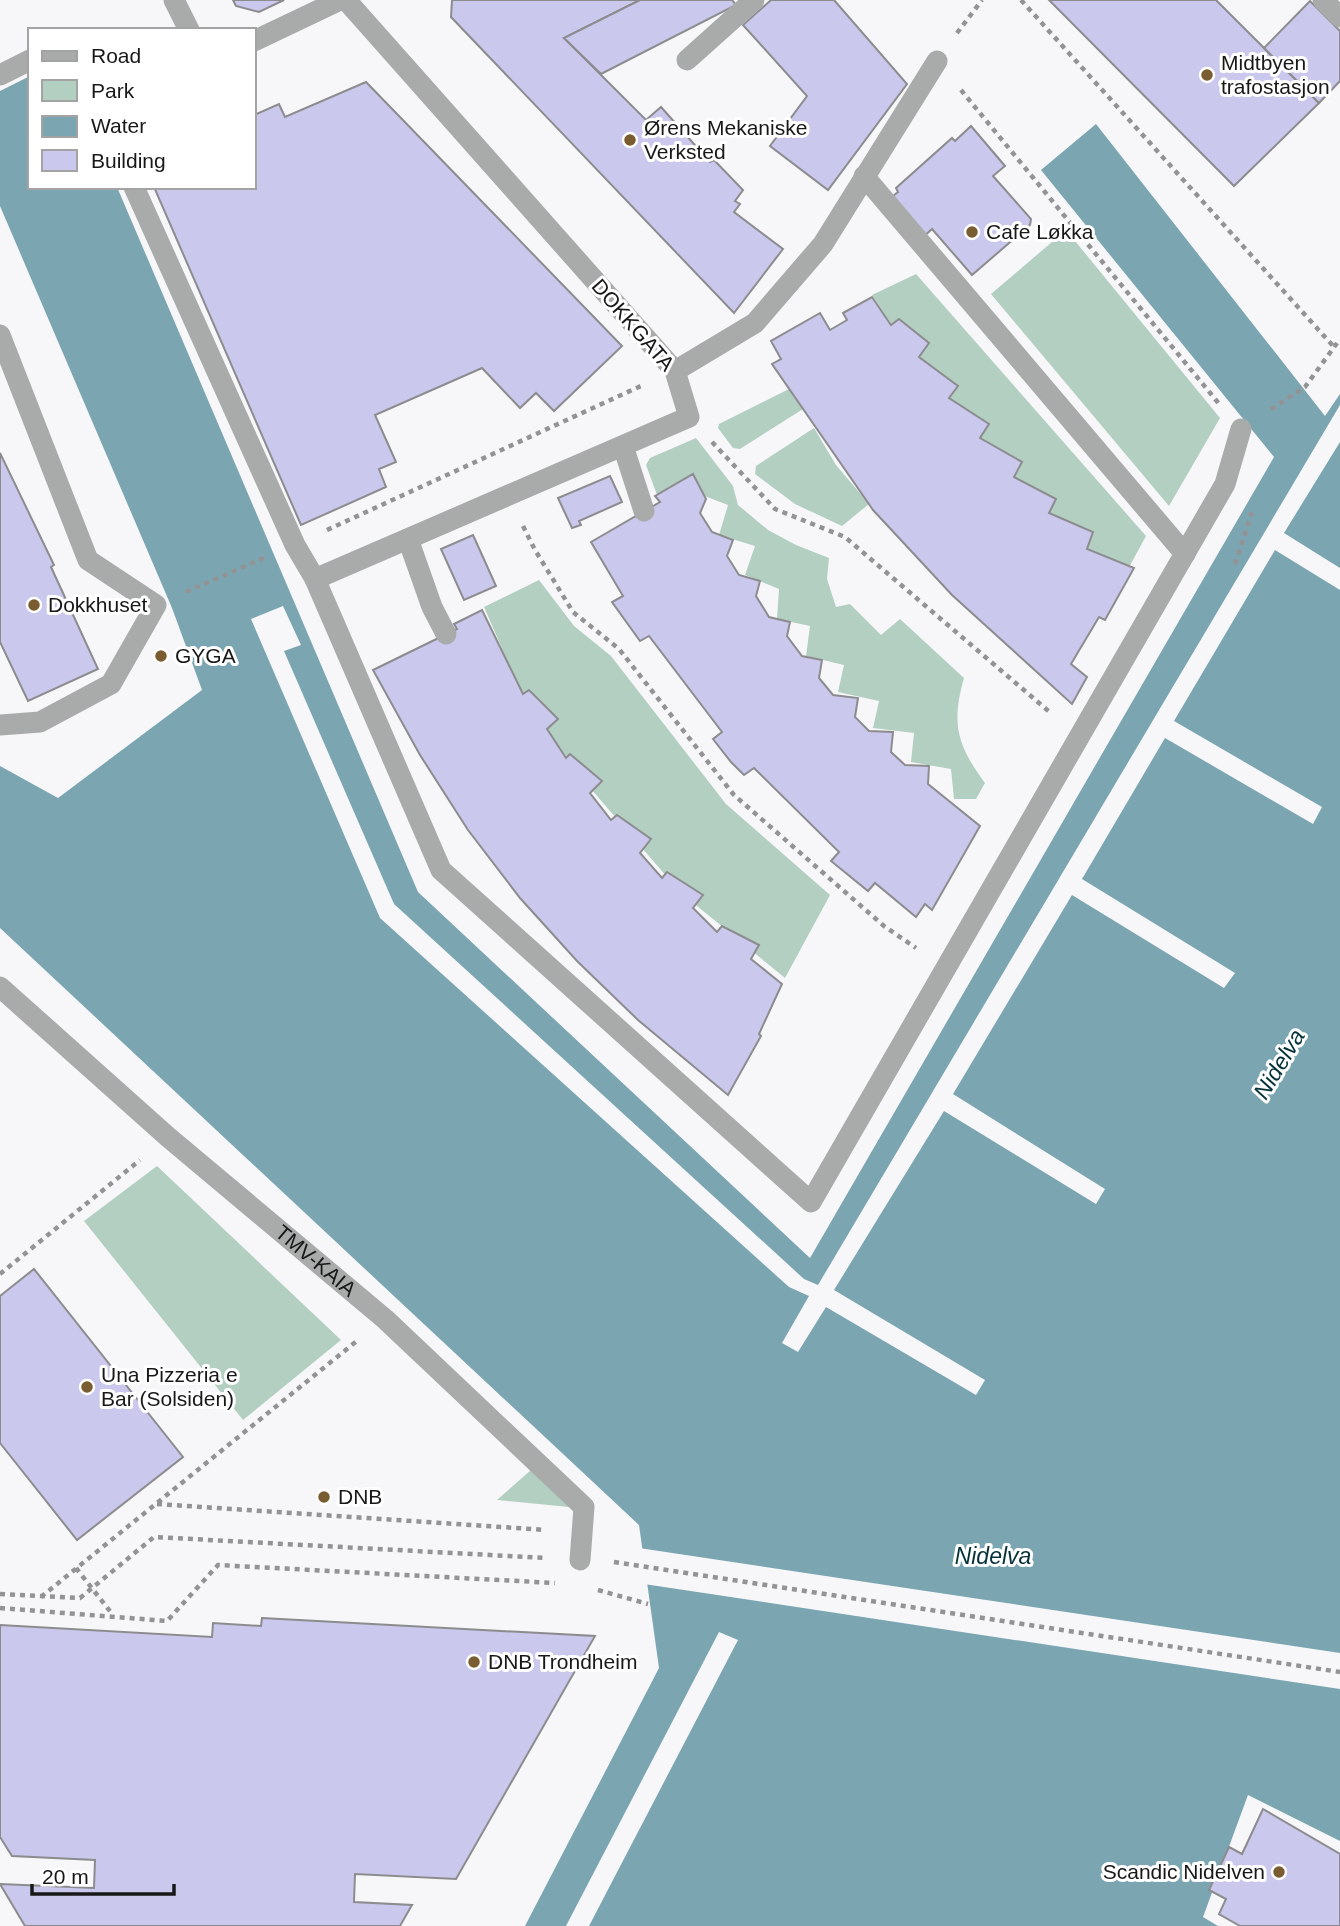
<svg xmlns="http://www.w3.org/2000/svg" width="1340" height="1926" viewBox="0 0 1340 1926" font-family="Helvetica,sans-serif">
  <style>
    .green { fill: #b2cfc1 }
    .water { fill: #7ba6b1 }
    .pier { fill: #f7f7fa }
    .building { fill: #cac8ec; stroke: #8c8c8f; stroke-width: 2 }
    .lines { fill: none; stroke-linecap: round; stroke-linejoin: round }
    .path { stroke: #939395; stroke-width: 4.5; stroke-dasharray: 5 5; stroke-linecap: butt }
    .lane { stroke: #a9abab; stroke-width: 21 }
    .street { stroke: #a9abab; stroke-width: 21 }
    .poi-dot { fill: #795d30; stroke: #fff; stroke-width: 2.5 }
    .labels { text-anchor: middle; stroke-width: 6; stroke-linejoin: round; paint-order: stroke }
    .poi-label { font-size: 21px; fill: #181819; stroke: #fff; text-anchor: start }
    .street-label { font-size: 21px; fill: #181819; stroke: #fff }
    .water-label { font-size: 23px; font-style: italic; fill: #05313a; stroke: #fff }
  </style>
  <rect width="100%" height="100%" fill="#f7f7fa"/>
  <g class="green">
    <path d="M1066,230L1220,418L1169,506L991,294Z"/>
    <path d="M916,274L1146,536L1121,582L1041,514L925,374L872,295Z"/>
    <path d="M791,388L803,409L740,449L733,448L718,428L719,424Z"/>
    <path d="M814,428L836,465L869,504L842,526L795,504L755,474L756,466Z"/>
    <path d="M696,438L733,486L738,505L768,530L796,545L829,558L827,579L836,607L850,604L881,635L900,619L964,678C951,724 957,745 985,783L976,799H954L951,769L911,762L914,733L873,728L879,701L838,692L844,665L806,656L810,626L777,619L779,589L745,575L755,546L719,535L728,505L702,495L660,503L646,465L650,458Z"/>
    <path d="M539,580L574,626L611,656L726,804L830,895L785,978L680,892L585,782L524,699L484,607Z"/>
    <path d="M157,1166L341,1340L243,1420L84,1221Z"/>
    <path d="M531,1470L569,1507L497,1500Z"/>
  </g>
  <path class="water" d="M30,76V187H117L418,892L810,1258L1274,457L1041,170L1096,124L1325,416L1340,394V1841L1248,1795L1203,1917L1218,1926H525L659,1668L639,1525L0,928V766L58,798L202,690L172,608L0,206V91Z"/>
  <g class="pier">
    <path d="M1340,405V442L1284,533L1340,568V590L1275,550L1174,721L1322,807L1313,824L1165,738L1082,879L1235,973L1224,988L1072,895L953,1094L1105,1189L1096,1204L944,1111L834,1290L985,1380L976,1395L826,1307L798,1352L782,1343L809,1296L789,1287L380,918L251,619L283,606L301,645L284,651L394,904L804,1279L818,1285Z"/>
    <path d="M639,1548L1340,1653V1689L644,1584Z"/>
    <path d="M719,1632L738,1640L589,1926H566Z"/>
    <path d="M0,1895L20,1926H0Z"/>
  </g>
  <g class="building">
    <path d="M233,0H284L259,12L236,6Z"/>
    <path d="M452,0H640L564,38L646,120L661,107L710,162L714,160L743,190L735,201L740,204L734,212L783,249L734,313L451,17Z"/>
    <path d="M640,0H732L736,5L601,74L564,38Z"/>
    <path d="M771,0H834L907,84L828,190L770,146L807,96L743,25Z"/>
    <path d="M1049,0H1216L1319,103L1234,186Z"/>
    <path d="M1310,1L1340,31V81L1319,103L1264,48Z"/>
    <path d="M366,82L622,346L554,411L536,393L520,408L482,368L375,415L396,462L379,469L386,487L301,525L154,187H254V115L279,104L285,117Z"/>
    <path d="M971,126L1005,166L993,176L1031,219L1030,225L972,275L932,229L921,239L888,200L898,192L896,188L952,138L955,141Z"/>
    <path d="M872,297L891,325L899,319L929,343L919,357L958,386L949,398L989,424L980,438L1022,462L1014,477L1056,499L1049,513L1093,532L1087,549L1134,568L1105,620L1099,617L1071,664L1087,677L1072,704L952,595L873,510L772,364L781,359L771,341L820,313L830,330L847,320L843,313Z"/>
    <path d="M0,453L54,565L51,567L98,669L28,701L0,642Z"/>
    <path d="M693,474L706,499L700,513L712,532L733,540L727,556L739,575L760,581L756,596L769,617L790,622L787,636L802,656L822,660L819,678L833,695L858,698L855,717L869,731L893,732L891,752L905,765L929,766L928,784L980,826L932,910L925,904L916,917L875,883L868,891L831,861L839,852L754,768L744,775L731,762L713,739L722,732L649,636L640,641L612,602L623,596L591,542L660,502L655,496Z"/>
    <path d="M610,476L622,502L579,521L581,525L572,528L558,498Z"/>
    <path d="M473,535L496,586L464,600L441,549Z"/>
    <path d="M482,610L523,694L529,690L558,719L547,729L566,758L570,754L602,781L590,793L611,820L617,815L651,839L640,853L662,878L667,872L703,895L693,908L717,932L722,926L759,945L751,959L782,984L759,1034L761,1036L728,1095L638,1020L577,961L520,898L468,830L420,755L373,670L457,629L454,624Z"/>
    <path d="M34,1269L183,1457L77,1540L0,1443V1296Z"/>
    <path d="M262,1618L595,1636L456,1879L355,1874L354,1902L412,1905L400,1926H25L0,1884L94,1888L95,1860L12,1856L0,1837V1625L212,1637L213,1623L261,1626Z"/>
    <path d="M1263,1809L1340,1854V1926H1240L1219,1914L1226,1899L1209,1890L1229,1847L1242,1854Z"/>
  </g>
  <g class="lines">
    <g class="path">
      <path d="M1021,0L1334,347"/>
      <path d="M957,33L982,0"/>
      <path d="M961,90L1220,405"/>
      <path d="M1271,409L1305,387L1340,339"/>
      <path d="M712,442L775,509L845,537L1052,714"/>
      <path d="M523,526L535,550L573,612L619,649L734,795L884,926L916,948"/>
      <path d="M327,530L643,385"/>
      <path d="M1235,564L1252,512"/>
      <path d="M186,592L264,558"/>
      <path d="M0,1274L140,1160"/>
      <path d="M157,1504L546,1530"/>
      <path d="M614,1562L1340,1672"/>
      <path d="M76,1568L113,1615"/>
      <path d="M598,1590L648,1604"/>
      <path d="M0,1594L80,1598L154,1537L546,1558"/>
      <path d="M41,1597L358,1340"/>
      <path d="M0,1608L167,1621L218,1565L555,1583"/>
    </g>
    <g class="lane">
      <path d="M687,60L754,0"/>
      <path d="M675,371L755,323L823,244L937,61"/>
      <path d="M623,446L644,511"/>
      <path d="M408,539L432,607L446,634"/>
    </g>
    <g class="street">
      <path d="M174,0L189,30"/>
      <path d="M1323,0L1340,17"/>
      <path d="M254,41L340,0"/>
      <path d="M0,75L30,60"/>
      <path d="M864,176L1185,554"/>
      <path d="M134,187L295,545L315,579L441,870L811,1202L1225,484L1241,429"/>
      <path d="M0,335L88,560L156,605L111,684L40,722L0,725"/>
      <path d="M315,579L689,417L675,371L346,0"/>
      <path id="s1" d="M0,987L168,1137L385,1319L584,1507L580,1560"/>
    </g>
  </g>
  <g class="poi-dot">
    <circle cx="1207" cy="75" r="7"/>
    <circle cx="630" cy="140" r="7"/>
    <circle cx="972" cy="232" r="7"/>
    <circle cx="34" cy="605" r="7"/>
    <circle cx="161" cy="656" r="7"/>
    <circle cx="87" cy="1387" r="7"/>
    <circle cx="324" cy="1497" r="7"/>
    <circle cx="474" cy="1662" r="7"/>
    <circle cx="1279" cy="1872" r="7"/>
  </g>
  <g class="labels">
    <g class="poi-label">
      <text x="1221" y="70">Midtbyen<tspan x="1221" dy="24">trafostasjon</tspan></text>
      <text x="644" y="135">Ørens Mekaniske<tspan x="644" dy="24">Verksted</tspan></text>
      <text x="986" y="239">Cafe Løkka</text>
      <text x="48" y="612">Dokkhuset</text>
      <text x="175" y="663">GYGA</text>
      <text x="101" y="1382">Una Pizzeria e<tspan x="101" dy="24">Bar (Solsiden)</tspan></text>
      <text x="338" y="1504">DNB</text>
      <text x="488" y="1669">DNB Trondheim</text>
      <text x="1265" y="1879" text-anchor="end">Scandic Nidelven</text>
    </g>
    <g class="street-label">
      <text transform="translate(633 325) rotate(49)" y="7">DOKKGATA</text>
      <text dy="7" stroke="none"><textPath href="#s1" startOffset="418">TMV-KAIA</textPath></text>
    </g>
    <g class="water-label">
      <text transform="translate(1279 1064) rotate(-59)" y="8">Nidelva</text>
      <text x="993" y="1564">Nidelva</text>
    </g>
  </g>
  <rect x="28" y="28" width="228" height="161" fill="#ffffff" stroke="#a3a3a3" stroke-width="2"/>
  <rect x="42" y="51" width="35" height="10" fill="#a9abab" stroke="#a3a3a3" stroke-width="2"/>
  <text x="91" y="63" font-size="21" fill="#181819">Road</text>
  <rect x="42" y="80" width="35" height="21" fill="#b2cfc1" stroke="#a3a3a3" stroke-width="2"/>
  <text x="91" y="98" font-size="21" fill="#181819">Park</text>
  <rect x="42" y="116" width="35" height="21" fill="#7ba6b1" stroke="#a3a3a3" stroke-width="2"/>
  <text x="91" y="133" font-size="21" fill="#181819">Water</text>
  <rect x="42" y="150" width="35" height="21" fill="#cac8ec" stroke="#a3a3a3" stroke-width="2"/>
  <text x="91" y="168" font-size="21" fill="#181819">Building</text>
  <path d="M32 1884v10h142v-10" fill="none" stroke="#181819" stroke-width="3.5"/>
  <text x="42" y="1884" font-size="21" fill="#181819" stroke="#ffffff" stroke-width="5" paint-order="stroke">20 m</text>
</svg>
